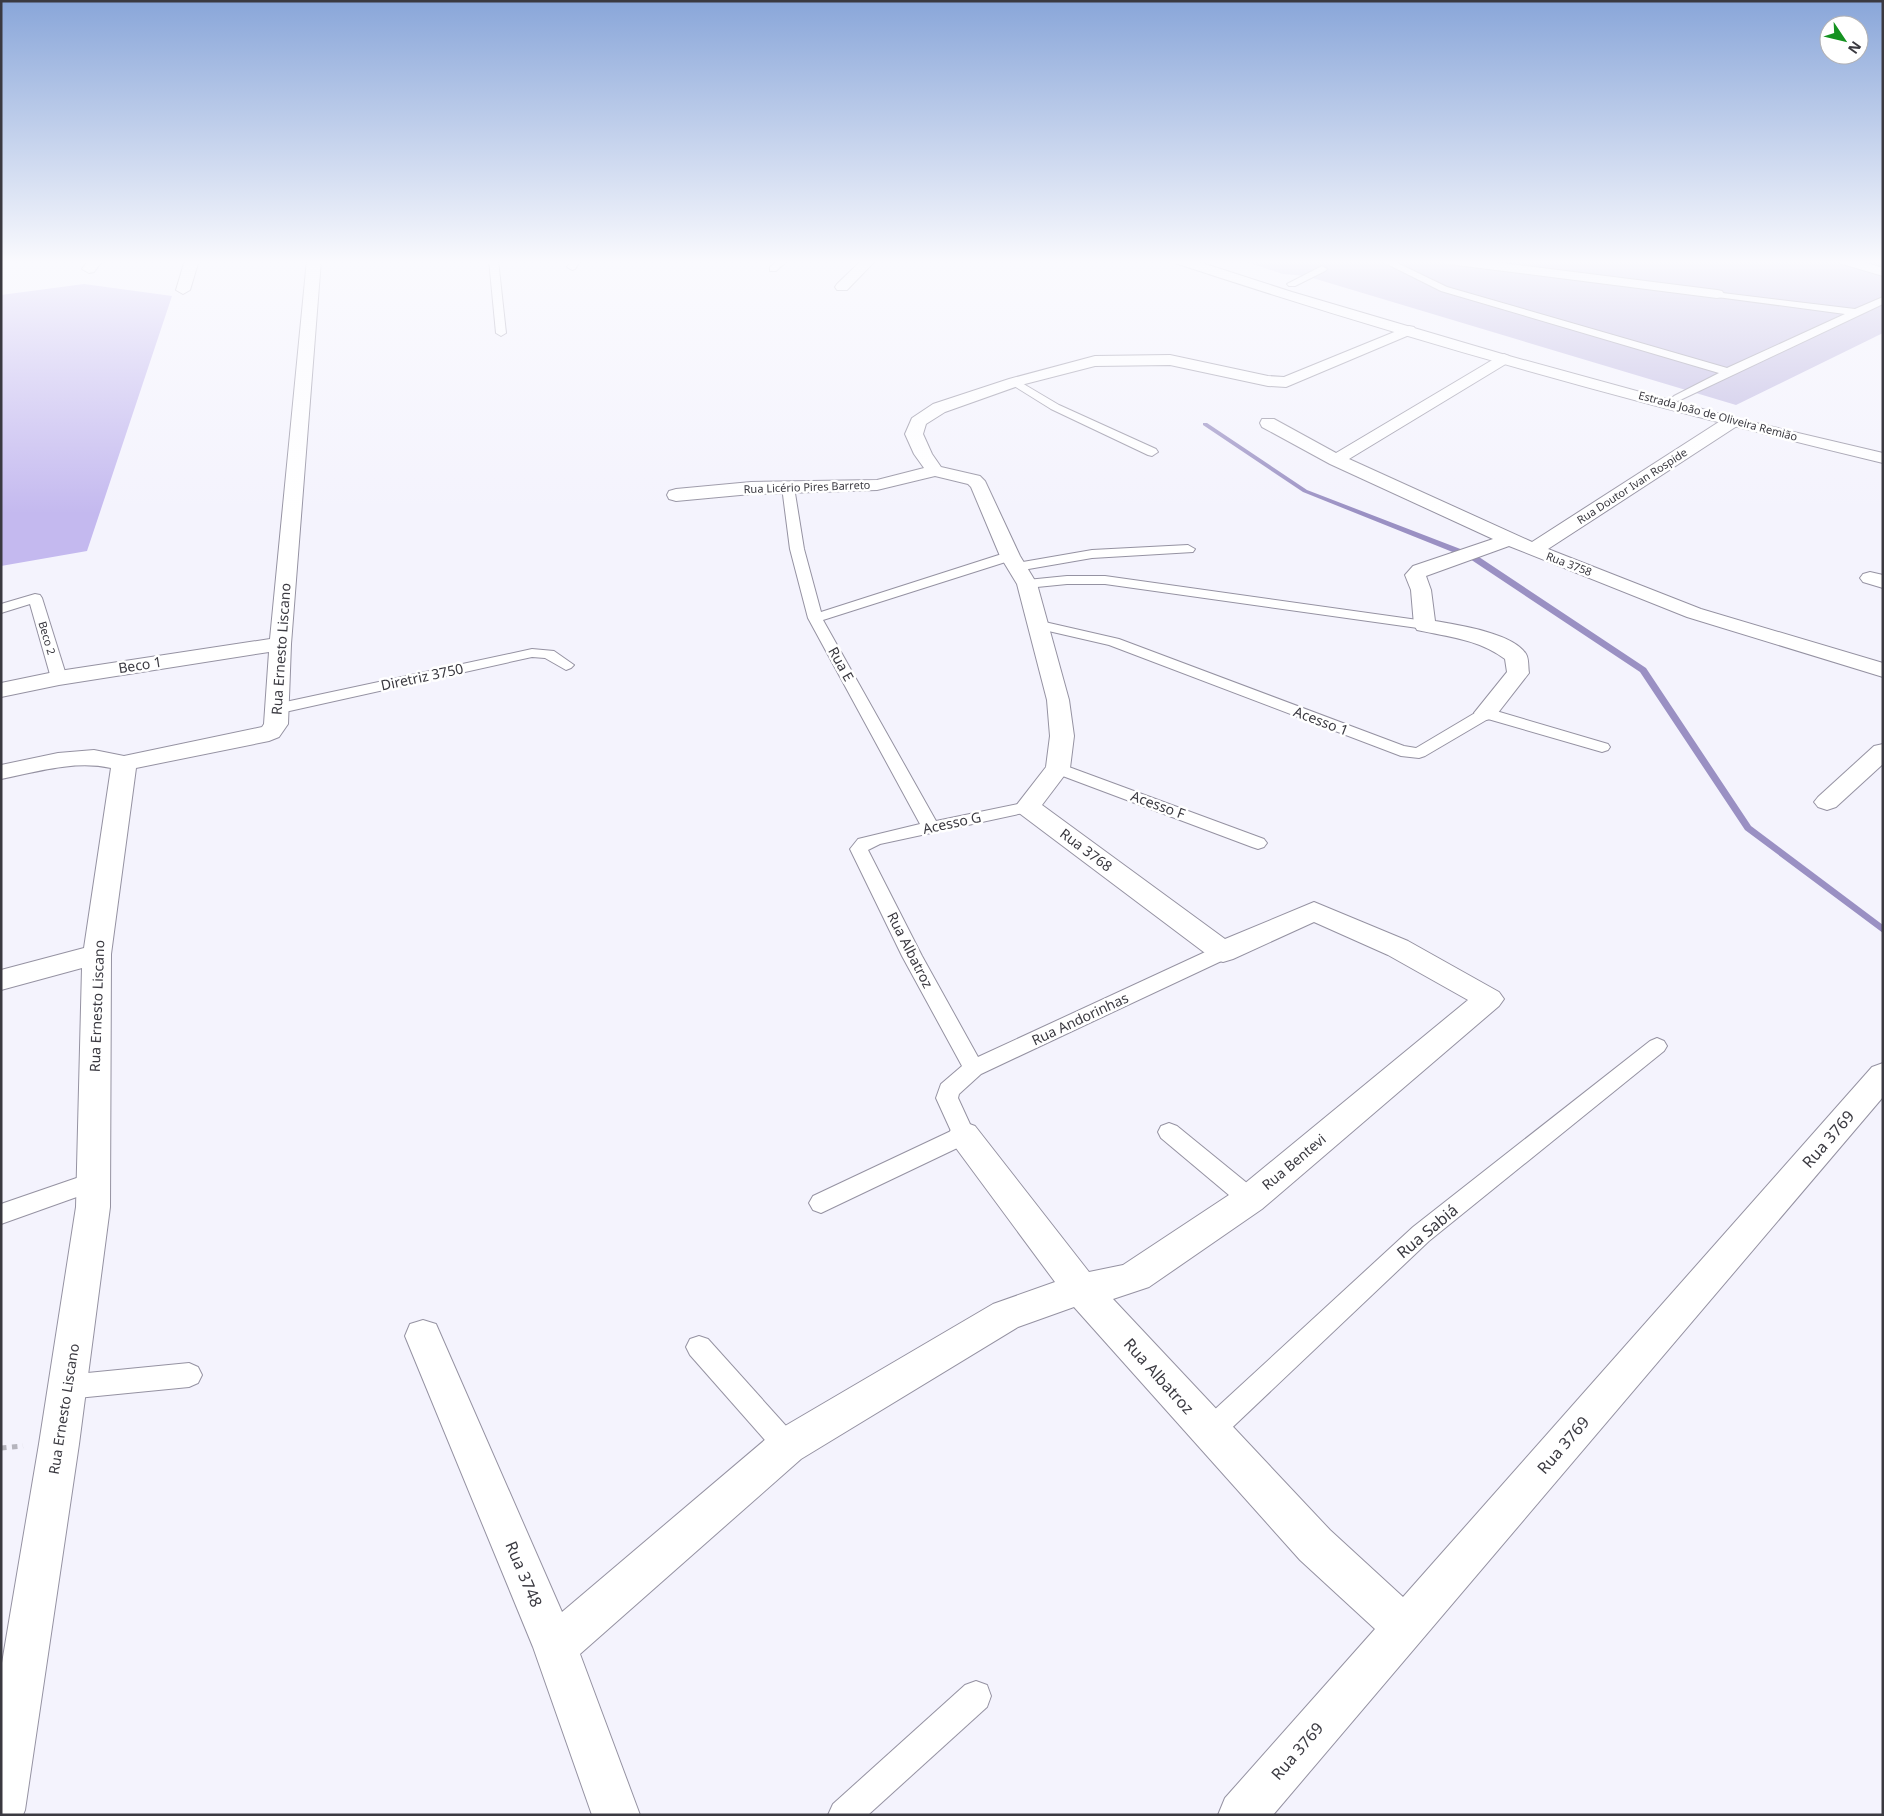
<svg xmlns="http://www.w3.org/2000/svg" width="1884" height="1816" viewBox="0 0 1884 1816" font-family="'Noto Sans',sans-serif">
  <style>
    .green { fill: #c1bae2 }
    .forest { fill: #c4b9ef }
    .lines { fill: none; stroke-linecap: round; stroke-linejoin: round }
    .stream { fill: #9a90c3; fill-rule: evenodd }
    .lane-casing { stroke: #9592a2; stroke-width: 2 }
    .street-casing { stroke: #9592a2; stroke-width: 2 }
    .secondary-casing { stroke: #9592a2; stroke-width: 2 }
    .path { stroke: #b5b4bd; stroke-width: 5; stroke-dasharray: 5.5 5.5; stroke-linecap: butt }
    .lane { fill: #fff; fill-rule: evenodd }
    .street { fill: #fff; fill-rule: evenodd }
    .secondary { fill: #fff; fill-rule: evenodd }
    .labels { text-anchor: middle; stroke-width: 5; stroke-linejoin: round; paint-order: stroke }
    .far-street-label { font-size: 11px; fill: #3a3940; stroke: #fff }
    .street-label { font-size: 14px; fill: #3a3940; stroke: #fff }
    .near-street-label { font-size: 16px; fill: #3a3940; stroke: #fff }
  </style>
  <rect width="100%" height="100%" fill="#f4f3fd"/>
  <path class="green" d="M1240,260H1883V333L1736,405L1306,276L1283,274Z"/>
  <path class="forest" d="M84,284L172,296L87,551L1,566V295Z"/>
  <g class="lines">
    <path class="stream" d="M1203,423H1207L1307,490L1476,555L1646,668L1751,826L1883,925V933L1745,830L1640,672L1470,559L1303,492L1203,425Z"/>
    <g class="lane-casing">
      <g id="lane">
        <path d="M489,260H498L506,333L501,336L496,333Z"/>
        <path d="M572,260H581L575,269L572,270L567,267Z"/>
        <path d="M778,260H788L776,271H770V267Z"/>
        <path d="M1379,260H1391L1447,287L1727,368L1845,314L1717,297L1712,294L1714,292L1855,309L1883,297V304L1678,401L1674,400L1672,398L1674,396L1719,373L1441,291Z"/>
        <path d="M1322,266L1327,269L1325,271L1295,286H1289L1287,284Z"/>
        <path d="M1015,379L1059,405L1156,449L1158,452L1152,456L1148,455L1051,409L1011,384L1010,382Z"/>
        <path d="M788,483L794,487L804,549L821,612L1005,553L1010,552L1017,556L1015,559L823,620L936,821L1028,802L1034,803L1037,807L1034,811L1028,812L880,844L868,850L922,956L978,1057L1216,947L1223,945L1230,947L1233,952L1230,957L981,1074L959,1094L958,1098L975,1135L972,1141L821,1213L813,1210L809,1203L813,1196L951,1131L936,1098L941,1084L962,1066L902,956L850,849L858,839L920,824L808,618L790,549L782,487Z"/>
        <path d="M1188,545L1195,549L1193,552L1092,558L1017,571L1010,567L1017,563L1092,550Z"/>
        <path d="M1067,576H1105L1425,621L1430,622L1432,625L1430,628L1425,629L1105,584H1067L1027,588L1020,584L1027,580Z"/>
        <path d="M35,594L40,595L42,598L67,678L64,681H54L51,678L30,604L1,613V604Z"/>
        <path d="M1036,620L1119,639L1404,746L1416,748L1480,710L1486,708L1608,744L1610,747L1608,750L1602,752L1488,719L1425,756L1419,758L1401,756L1109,645L1031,627L1029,624L1031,621Z"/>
        <path d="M532,649L554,651L574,665L571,668L566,670L545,658L532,657L276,714L270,712L268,709L270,706L276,704Z"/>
        <path d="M1058,763L1264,839L1267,843L1264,847L1258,849L1252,847L1052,772L1050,768L1052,764Z"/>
        <path d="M1657,1038L1664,1041L1667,1046L1664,1051L1429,1241L1218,1441L1209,1445L1200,1441L1196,1432L1200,1423L1413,1227L1650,1041Z"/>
        <path d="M1169,1123L1177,1126L1258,1192L1262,1199L1258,1206L1250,1208L1242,1206L1161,1138L1158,1132L1161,1126Z"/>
        <path d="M94,1172L102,1174L105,1181L102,1188L1,1224V1204Z"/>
        <path d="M699,1336L708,1339L796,1437L800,1446L796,1455L787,1459L778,1455L690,1355L686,1347L690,1339Z"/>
        <path d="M189,1363L198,1367L202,1375L198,1383L189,1387L67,1399L58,1395L54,1387L58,1379L67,1375Z"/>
        <path d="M976,1681L987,1685L991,1696L987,1707L868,1815H828L833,1804L965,1685Z"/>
      </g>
    </g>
    <g class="street-casing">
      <g id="street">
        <path d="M89,260H103L94,272L89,273L82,269Z"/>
        <path d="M185,260H199L190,290L183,294L176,290Z"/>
        <path d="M307,260H321L291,644L288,724L279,737L269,741L136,768L111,954L110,1207L79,1444L25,1810L23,1815H1V1669L39,1444L76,1207L82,968L1,990V970L84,948L111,768C74,760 37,772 1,779V765L58,753L94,750L124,756L262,727L264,724L269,652L59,685L1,697V683L59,671L270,639Z"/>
        <path d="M862,260H876L847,290H837L835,287L837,284Z"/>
        <path d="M1441,260H1478L1717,290L1722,291L1724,294L1722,297L1717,298L1448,264Z"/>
        <path d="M1837,260H1857L1883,268V276L1839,263Z"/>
        <path d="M1409,326L1414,327L1416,330L1414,333L1286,387L1268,386L1170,365L1095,366L1021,385L945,412L926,424L923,434L932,454L941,467L980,476L985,481L1020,556L1037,584L1069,700L1074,736L1070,768L1042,805L1225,939L1314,902L1408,941L1499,992L1504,999L1499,1006L1262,1209L1149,1287L1113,1299L1330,1530L1403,1597L1872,1067L1883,1063V1097L1273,1815H1218L1225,1798L1375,1629L1300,1560L1074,1307L1018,1327L801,1459L580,1654L640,1815H592L533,1647L405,1336L410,1324L423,1320L436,1324L562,1612L773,1433L993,1304L1055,1282L953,1144L948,1135L953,1126L964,1122L975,1126L1089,1272L1123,1265L1238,1189L1468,1000L1388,955L1314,922L1233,959L1223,962L1213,959L1019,813L1015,807L1046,767L1050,736L1047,700L1017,584L1000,556L971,487L968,484L935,476L877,490L751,494L676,501L669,499L667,495L669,491L676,489L751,482L877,480L924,468L914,454L905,434L912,418L933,404L1009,379L1095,356L1170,355L1268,376L1284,377Z"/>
        <path d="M1504,354L1509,356L1512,359L1509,362L1349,459L1532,542L1725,418H1737L1739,422L1737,426L1548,549L1701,609L1883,663V677L1687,617L1509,546L1426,576L1431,590L1435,621C1458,625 1513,633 1526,654C1529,659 1528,667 1529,673L1494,718L1486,720L1478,718L1474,713L1507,672L1505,659C1478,639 1449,637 1417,630L1414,625L1411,590L1405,575L1413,566L1493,539L1330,464L1262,427L1260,423L1262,419H1274L1336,453L1499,356Z"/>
        <path d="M1870,572L1883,575V588L1863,582L1860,578L1863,574Z"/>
        <path d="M1883,744V764L1836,807L1827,810L1818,807L1814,802L1818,797L1874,746Z"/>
      </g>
    </g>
    <g class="secondary-casing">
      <path id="secondary" d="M1174,260H1193L1292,292L1509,356L1735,418L1883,453V463C1644,406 1408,340 1175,263Z"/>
    </g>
    <path class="path" d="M1,1448L23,1446"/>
    <use href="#lane" class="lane"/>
    <use href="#street" class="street"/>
    <use href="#secondary" class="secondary"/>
  </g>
  <linearGradient id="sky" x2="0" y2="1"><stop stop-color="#89a6d9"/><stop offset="0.51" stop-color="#fafafe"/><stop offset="1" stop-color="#fafafe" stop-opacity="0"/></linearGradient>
  <rect width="1884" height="514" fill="url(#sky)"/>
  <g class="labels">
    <g class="far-street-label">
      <text transform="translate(1718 416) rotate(15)" y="4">Estrada João de Oliveira Remião</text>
      <text transform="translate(1632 486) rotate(-33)" y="4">Rua Doutor Ivan Rospide</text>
      <text transform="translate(807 487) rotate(-2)" y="4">Rua Licério Pires Barreto</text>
      <text transform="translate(1569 564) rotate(21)" y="4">Rua 3758</text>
      <text transform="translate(47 638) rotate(73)" y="4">Beco 2</text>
    </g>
    <g class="street-label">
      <text transform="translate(281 649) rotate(-86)" y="5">Rua Ernesto Liscano</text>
      <text transform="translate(841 664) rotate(61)" y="5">Rua E</text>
      <text transform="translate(140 665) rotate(-9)" y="5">Beco 1</text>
      <text transform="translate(422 677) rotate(-12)" y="5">Diretriz 3750</text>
      <text transform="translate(1321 721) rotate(21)" y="5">Acesso 1</text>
      <text transform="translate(1158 805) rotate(20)" y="5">Acesso F</text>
      <text transform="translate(952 823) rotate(-12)" y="5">Acesso G</text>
      <text transform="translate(1086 850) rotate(37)" y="5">Rua 3768</text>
      <text transform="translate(910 950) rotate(63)" y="5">Rua Albatroz</text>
      <text transform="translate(97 1006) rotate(-88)" y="5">Rua Ernesto Liscano</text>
      <text transform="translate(1080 1019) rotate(-25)" y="5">Rua Andorinhas</text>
      <text transform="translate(1294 1162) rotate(-40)" y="5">Rua Bentevi</text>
      <text transform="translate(64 1409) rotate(-81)" y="5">Rua Ernesto Liscano</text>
    </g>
    <g class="near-street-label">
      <text transform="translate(1828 1139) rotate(-49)" y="6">Rua 3769</text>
      <text transform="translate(1427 1231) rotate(-40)" y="6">Rua Sabiá</text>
      <text transform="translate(1159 1376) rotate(48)" y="6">Rua Albatroz</text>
      <text transform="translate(1563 1445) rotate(-49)" y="6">Rua 3769</text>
      <text transform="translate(524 1574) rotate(67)" y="6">Rua 3748</text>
      <text transform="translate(1297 1751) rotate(-49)" y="6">Rua 3769</text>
    </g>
  </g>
  <rect width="1884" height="1816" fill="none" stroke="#3a3940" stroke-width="5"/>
  <g transform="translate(1844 40) rotate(125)"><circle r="24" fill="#ffffff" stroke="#b0b0b3"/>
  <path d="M0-4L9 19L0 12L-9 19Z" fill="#159221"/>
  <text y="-8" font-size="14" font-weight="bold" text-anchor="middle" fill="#3a3940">N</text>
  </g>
</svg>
